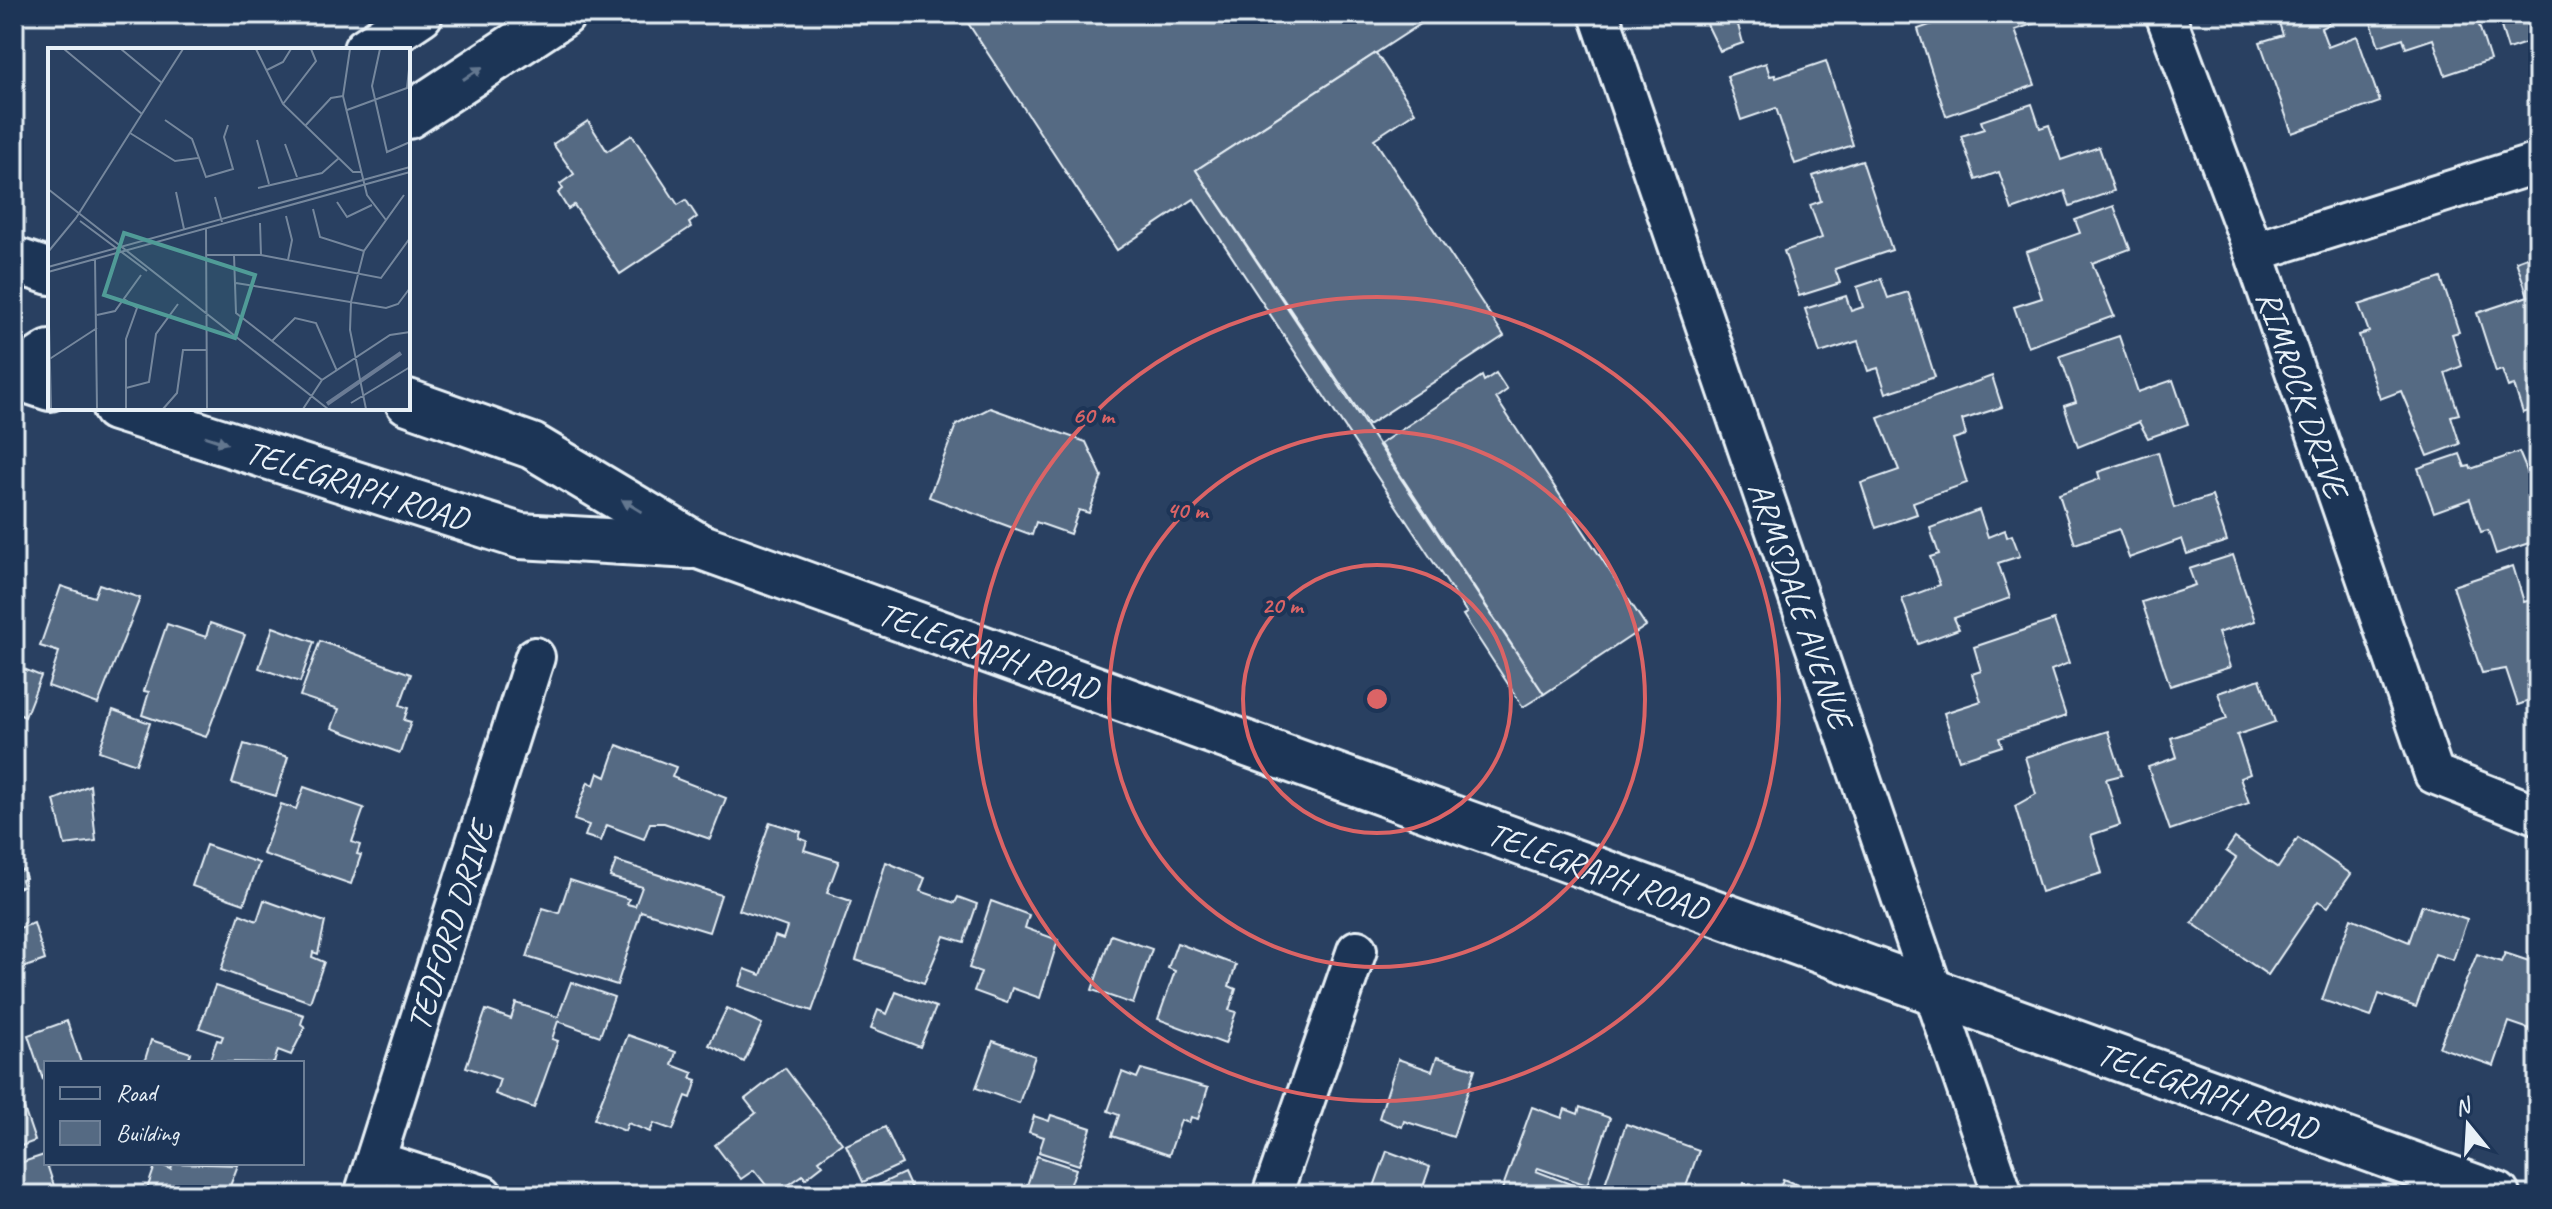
<svg xmlns="http://www.w3.org/2000/svg" width="2552" height="1209" viewBox="0 0 2552 1209" font-family="Caveat,sans-serif">
  <style>
    .building { fill: #556a83; stroke: #e8f1f8; stroke-width: 2 }
    .lines { fill: none; stroke-linecap: round; stroke-linejoin: round }
    .street-casing { stroke: #e8f1f8; stroke-width: 44 }
    .secondary-casing { stroke: #e8f1f8; stroke-width: 50 }
    .primary-casing { stroke: #e8f1f8; stroke-width: 50 }
    .street { stroke: #1d3557; stroke-width: 38 }
    .secondary { stroke: #1d3557; stroke-width: 44 }
    .primary { stroke: #1d3557; stroke-width: 44 }
    .oneway { fill: #64778f }
    .ring { fill: none; stroke: #db6466; stroke-width: 4 }
    .labels { text-anchor: middle; stroke-width: 8; stroke-linejoin: round; paint-order: stroke }
    .street-label { font-size: 34px; fill: #e8f1f8; stroke: #1d3557 }
    .inset-river { fill: none; stroke: #6b7c95; stroke-width: 4 }
    .inset-road { fill: none; stroke: #75879d; stroke-width: 2 }
    .view { fill: #509b97; fill-opacity: 0.15; stroke: #509b97; stroke-width: 4 }
    .inset-edge { fill: none; stroke: #e8f1f8; stroke-width: 4 }
    .centre { fill: #db6466; stroke: #1d3557; stroke-width: 4 }
    .ring-label { font-size: 24px; text-anchor: middle; font-weight: bold; fill: #db6466; stroke: #1d3557; stroke-width: 8; stroke-linejoin: round; paint-order: stroke }
  </style>
  <rect width="100%" height="100%" fill="#294061"/>
  <filter id="ink" filterUnits="userSpaceOnUse"><feTurbulence type="fractalNoise" baseFrequency=".0125" numOctaves="2"/><feDisplacementMap in="SourceGraphic" scale="16" xChannelSelector="R" yChannelSelector="G"/><feConvolveMatrix kernelMatrix="1 2 1 2 8 2 1 2 1" color-interpolation-filters="sRGB"/></filter>
  <g filter="url(#ink)">
    <g class="building">
      <path d="M962,14H1436L1196,170L1544,694L1523,707L1463,615L1467,613L1194,199L1117,250Z"/>
      <path d="M1702,14H1755L1738,25L1743,43L1720,51Z"/>
      <path d="M1961,14H2052L2053,17L2015,30L2035,85L1946,116L1918,29Z"/>
      <path d="M2276,14H2326L2329,24L2321,28L2328,47L2357,36L2380,102L2292,133L2260,42L2283,35Z"/>
      <path d="M2368,14H2468L2471,21L2477,19L2490,60L2445,75L2433,39L2406,48L2403,38L2379,46Z"/>
      <path d="M2497,14H2538V39L2508,49Z"/>
      <path d="M1376,53L1415,112L1374,139L1504,336L1368,425L1196,170Z"/>
      <path d="M1826,61L1853,145L1795,164L1776,108L1741,120L1727,76L1766,63L1770,76L1775,75L1776,78Z"/>
      <path d="M2032,104L2040,128L2049,125L2061,160L2099,147L2114,191L2070,206L2065,191L2012,210L1999,172L1976,180L1961,136L1984,129L1981,121Z"/>
      <path d="M588,121L607,151L632,135L678,205L686,200L697,217L689,223L691,227L620,274L574,205L568,209L558,193L563,189L560,184L574,174L553,144Z"/>
      <path d="M1862,160L1892,250L1835,269L1840,283L1799,296L1784,251L1822,238L1810,205L1821,201L1813,176Z"/>
      <path d="M2114,206L2130,249L2092,263L2114,316L2028,347L2014,307L2042,298L2026,252L2080,233L2075,220Z"/>
      <path d="M2538,253V408L2523,413L2514,385L2508,387L2502,370L2496,372L2477,313L2528,296L2516,261Z"/>
      <path d="M2441,278L2459,332L2452,334L2462,366L2445,373L2459,414L2451,416L2460,444L2428,456L2401,391L2380,399L2359,335L2369,332L2359,305Z"/>
      <path d="M1881,279L1888,298L1908,292L1935,377L1886,393L1878,368L1868,371L1858,341L1820,353L1805,309L1846,296L1851,311L1863,307L1857,287Z"/>
      <path d="M2119,336L2138,392L2173,380L2188,424L2148,438L2139,422L2078,447L2064,406L2076,402L2060,356Z"/>
      <path d="M1496,373L1507,390L1496,398L1646,626L1544,694L1380,444L1482,376L1484,381Z"/>
      <path d="M1992,376L2002,407L1962,420L1966,435L1953,439L1967,483L1913,502L1917,514L1876,528L1861,483L1899,470L1878,418Z"/>
      <path d="M990,408L1086,442L1102,476L1089,513L1079,510L1070,534L1036,522L1032,535L929,497L956,425Z"/>
      <path d="M2158,452L2174,508L2212,496L2227,541L2187,554L2182,539L2129,558L2119,529L2075,544L2059,494L2100,479L2098,472Z"/>
      <path d="M2519,452L2538,497V540L2496,554L2488,530L2481,532L2470,499L2434,512L2418,468L2460,454L2465,467L2470,466L2471,469Z"/>
      <path d="M1979,510L1988,537L2005,530L2007,537L2012,535L2020,556L1998,563L2010,598L1954,618L1959,629L1918,644L1902,599L1940,585L1930,557L1939,554L1930,528Z"/>
      <path d="M2233,555L2255,621L2218,633L2230,667L2170,686L2142,602L2195,585L2189,569Z"/>
      <path d="M2513,566L2524,602L2538,598V698L2518,705L2506,669L2482,673L2453,586Z"/>
      <path d="M99,584L140,598L98,704L48,686L59,652L40,646L61,586L94,597Z"/>
      <path d="M2054,620L2069,663L2051,670L2066,716L1999,738L2002,746L1959,760L1944,713L1981,701L1972,674L1981,671L1974,647Z"/>
      <path d="M210,623L245,635L206,737L142,715L149,692L144,691L167,624L206,637Z"/>
      <path d="M273,627L314,642L300,682L259,668Z"/>
      <path d="M320,641L411,674L400,705L408,708L404,720L411,722L400,753L332,728L339,709L300,696Z"/>
      <path d="M14,665L41,676L25,717L14,712Z"/>
      <path d="M2260,679L2275,722L2237,735L2250,774L2240,778L2249,803L2170,830L2148,767L2177,757L2171,738L2227,719L2218,693Z"/>
      <path d="M113,710L150,723L136,764L99,751Z"/>
      <path d="M2108,731L2122,775L2106,779L2120,825L2091,835L2102,873L2041,892L2015,806L2036,794L2025,757Z"/>
      <path d="M244,744L288,757L276,796L232,783Z"/>
      <path d="M617,745L676,767L672,777L726,798L710,839L664,823H650L644,839L607,825L601,841L585,836L589,825L574,820L588,782L594,785L598,773L606,777Z"/>
      <path d="M90,785L96,841L65,845L54,800Z"/>
      <path d="M304,787L364,808L352,842L360,845L357,854L361,855L351,884L263,854L281,804L296,809Z"/>
      <path d="M770,822L801,832L799,838L807,841L804,850L839,861L827,893L851,901L812,1011L739,986L745,969L761,975L775,936L783,939L787,927L739,910Z"/>
      <path d="M2235,838L2278,868L2298,838L2351,874L2328,907L2318,901L2268,975L2192,923L2236,858L2226,851Z"/>
      <path d="M206,845L259,863L244,904L192,886Z"/>
      <path d="M14,860L18,871L23,870L26,878L21,880L23,886L14,889Z"/>
      <path d="M616,861L721,895L709,932L641,911L617,985L527,957L543,908L559,913L570,880L629,899L627,904L635,906L642,887L610,877Z"/>
      <path d="M886,862L925,878L920,891L955,903L958,897L977,904L964,942L944,936L924,983L856,960Z"/>
      <path d="M264,900L325,922L318,954L313,952L312,957L324,962L310,1002L221,970L240,914L257,921Z"/>
      <path d="M991,901L1029,915L1025,928L1058,940L1040,998L1012,988L1007,1003L974,991L981,972L969,968Z"/>
      <path d="M2422,905L2467,920L2453,960L2435,954L2416,1007L2379,994L2371,1017L2322,1000L2351,918L2409,942Z"/>
      <path d="M34,923L45,960L14,971V930Z"/>
      <path d="M1111,935L1152,949L1133,1004L1092,990Z"/>
      <path d="M1177,943L1236,965L1229,986L1236,989L1229,1010L1236,1012L1225,1044L1158,1019L1175,971L1168,968Z"/>
      <path d="M2505,953L2535,963L2538,956V1032L2509,1022L2494,1066L2439,1047L2477,954L2501,962Z"/>
      <path d="M571,982L614,997L600,1036L558,1021L552,1039L558,1041L534,1108L495,1094L500,1079L466,1067L486,1010L511,1019L516,1003L558,1017Z"/>
      <path d="M215,986L304,1015L301,1024L305,1027L291,1055L278,1050L274,1063L209,1062L217,1040L221,1041L223,1036L199,1028Z"/>
      <path d="M896,992L936,1007L920,1047L871,1028L878,1010L887,1014Z"/>
      <path d="M727,1008L762,1024L744,1062L709,1045Z"/>
      <path d="M67,1021L81,1063H46L43,1080L28,1035Z"/>
      <path d="M628,1035L676,1052L672,1065L693,1073L691,1078L697,1080L691,1098L686,1096L673,1130L654,1123L650,1132L628,1123L625,1131L594,1119Z"/>
      <path d="M151,1040L191,1053L187,1063H144Z"/>
      <path d="M993,1041L1035,1056L1019,1103L976,1088Z"/>
      <path d="M1437,1057L1475,1069L1453,1137L1404,1121L1402,1127L1379,1118L1398,1059L1432,1071Z"/>
      <path d="M785,1068L842,1143L819,1160L823,1165L805,1179L803,1175L774,1195L754,1170L741,1179L715,1145L756,1113L745,1099Z"/>
      <path d="M1141,1069L1208,1088L1198,1119L1191,1117L1189,1123L1181,1120L1169,1155L1112,1136L1119,1115L1108,1111L1122,1072L1137,1078Z"/>
      <path d="M17,1088L35,1141L16,1148L14,1089Z"/>
      <path d="M1532,1107L1562,1118L1565,1109L1578,1114L1580,1107L1610,1118L1587,1185L1538,1168L1536,1171L1584,1189L1582,1195H1500Z"/>
      <path d="M1051,1115L1091,1128L1079,1165L1039,1152L1044,1137L1029,1132L1034,1116L1049,1121Z"/>
      <path d="M1626,1124L1699,1150L1683,1195H1601Z"/>
      <path d="M885,1127L902,1164L863,1182L846,1145Z"/>
      <path d="M1387,1151L1430,1167L1420,1195H1371Z"/>
      <path d="M44,1155L57,1195H14V1165Z"/>
      <path d="M1037,1156L1076,1169L1067,1195L1024,1194Z"/>
      <path d="M156,1163L171,1169L173,1163L238,1165L230,1186L237,1189L235,1195H145Z"/>
      <path d="M904,1173L914,1195H869L867,1190Z"/>
      <path d="M1783,1179L1821,1195H1740L1744,1183L1778,1194Z"/>
    </g>
    <g class="lines">
      <g class="street-casing">
        <g id="street">
          <path id="s1" d="M1599,14L2003,1195"/>
          <path id="s2" d="M2165,14L2254,252L2434,774L2538,815"/>
          <path d="M2254,252L2538,163"/>
          <path d="M376,1161L483,1195"/>
          <path id="s3" d="M364,1195L535,657"/>
          <path d="M1272,1195L1357,950"/>
        </g>
      </g>
      <g class="secondary-casing">
        <g id="secondary">
          <path d="M366,50L420,14"/>
          <path d="M408,116L563,14"/>
          <path d="M14,377L50,353"/>
        </g>
      </g>
      <g class="primary-casing">
        <g id="primary">
          <path d="M14,260L50,272"/>
          <path d="M14,376L50,388"/>
          <path id="s4" d="M408,402L532,446L699,546L2497,1195"/>
          <path id="s5" d="M115,408L520,536L692,546"/>
        </g>
      </g>
      <use href="#street" class="street"/>
      <use href="#secondary" class="secondary"/>
      <use href="#primary" class="primary"/>
    </g>
    <defs><path id="oneway-solid" d="M-6-.8H1V-3.2L6.5 0L1 3.2V.8H-6Z" transform="scale(2)"/></defs>
    <g class="oneway">
      <use href="#oneway-solid" transform="translate(473 73) rotate(-33)"/>
      <use href="#oneway-solid" transform="translate(216 440) rotate(18)"/>
      <use href="#oneway-solid" transform="translate(632 506) rotate(-149)"/>
    </g>
  </g>
  <g class="ring">
    <circle cx="1377" cy="699" r="134"/>
    <circle cx="1377" cy="699" r="268"/>
    <circle cx="1377" cy="699" r="402"/>
  </g>
  <g class="labels">
    <g class="street-label">
      <text dy="12" stroke="none"><textPath href="#s2" startOffset="404">RIMROCK DRIVE</textPath></text>
      <text dy="12" stroke="none"><textPath href="#s5" startOffset="254">TELEGRAPH ROAD</textPath></text>
      <text dy="12" stroke="none"><textPath href="#s1" startOffset="624">ARMSDALE AVENUE</textPath></text>
      <text dy="12" stroke="none"><textPath href="#s4" startOffset="634">TELEGRAPH ROAD</textPath></text>
      <text dy="12" stroke="none"><textPath href="#s4" startOffset="1282">TELEGRAPH ROAD</textPath></text>
      <text dy="12" stroke="none"><textPath href="#s3" startOffset="282">TEDFORD DRIVE</textPath></text>
      <text dy="12" stroke="none"><textPath href="#s4" startOffset="1930">TELEGRAPH ROAD</textPath></text>
    </g>
  </g>
  <g transform="translate(48 48)">
    <rect width="362" height="362" fill="#294061"/>
    <path class="inset-river" d="M279,356L353,305"/>
    <path class="inset-road" d="M16,1L94,66M73,1L114,35M208,1L235,56L305,124H313M302,1L295,48L319,147L338,172M332,1L324,38L339,104L362,94M219,22L235,14L243,1M235,56L268,13L263,1M299,62L359,40L362,12M117,72L144,91L158,129L185,121L176,89L180,77M257,78L283,50L295,48M82,85L127,113L150,110M209,92L221,136M237,96L249,129M210,140L274,125L291,110M0,141L280,361M128,144L136,181M167,149L174,174M289,154L299,169L324,157M265,161L272,189L316,203M238,168L244,192L240,212M32,173L99,223M212,175L213,207M158,180L159,361M0,204L28,170L135,1M158,207H213L333,230L362,190M186,207L188,265L274,332M47,211L49,361M0,219L362,119M0,224L362,124M188,235L338,260L350,256L362,240M0,236L3,361M76,251L89,260L78,291V361M49,267L67,263L93,227M224,293L247,270L268,275L289,323M0,312L49,280M78,340L101,334L108,286L130,256M303,355L362,319M115,361L129,345L135,302H158M255,361L274,332L342,287L362,284M318,361L302,282L303,254L316,203L356,147"/>
    <path class="view" d="M76,185L207,227L187,290L56,247Z"/>
    <rect width="362" height="362" class="inset-edge"/>
  </g>
  <circle cx="1377" cy="699" r="12" class="centre"/>
  <g class="ring-label">
    <text x="1093" y="423">60 m</text>
    <text x="1187" y="518">40 m</text>
    <text x="1282" y="613">20 m</text>
  </g>
  <rect width="2552" height="1209" fill="none" stroke="#1d3557" stroke-width="48"/>
  <rect x="24" y="24" width="2504" height="1161" fill="none" stroke="#e8f1f8" stroke-width="3" filter="url(#ink)"/>
  <rect x="44" y="1061" width="260" height="104" fill="#1d3557" stroke="#6e8097" stroke-width="2"/>
  <rect x="60" y="1087" width="40" height="12" fill="#1d3557" stroke="#6e8097" stroke-width="2"/>
  <text x="116" y="1101" font-size="24" fill="#e8f1f8">Road</text>
  <rect x="60" y="1121" width="40" height="24" fill="#556a83" stroke="#6e8097" stroke-width="2"/>
  <text x="116" y="1141" font-size="24" fill="#e8f1f8">Building</text>
  <g transform="translate(2468 1125) rotate(342)" stroke="#1d3557" stroke-width="6" paint-order="stroke">
  <path d="M0-6L14 30L0 20L-14 30Z" fill="#e8f1f8"/>
  <text y="-12" font-size="22" font-weight="bold" text-anchor="middle" fill="#e8f1f8">N</text>
  </g>
</svg>
